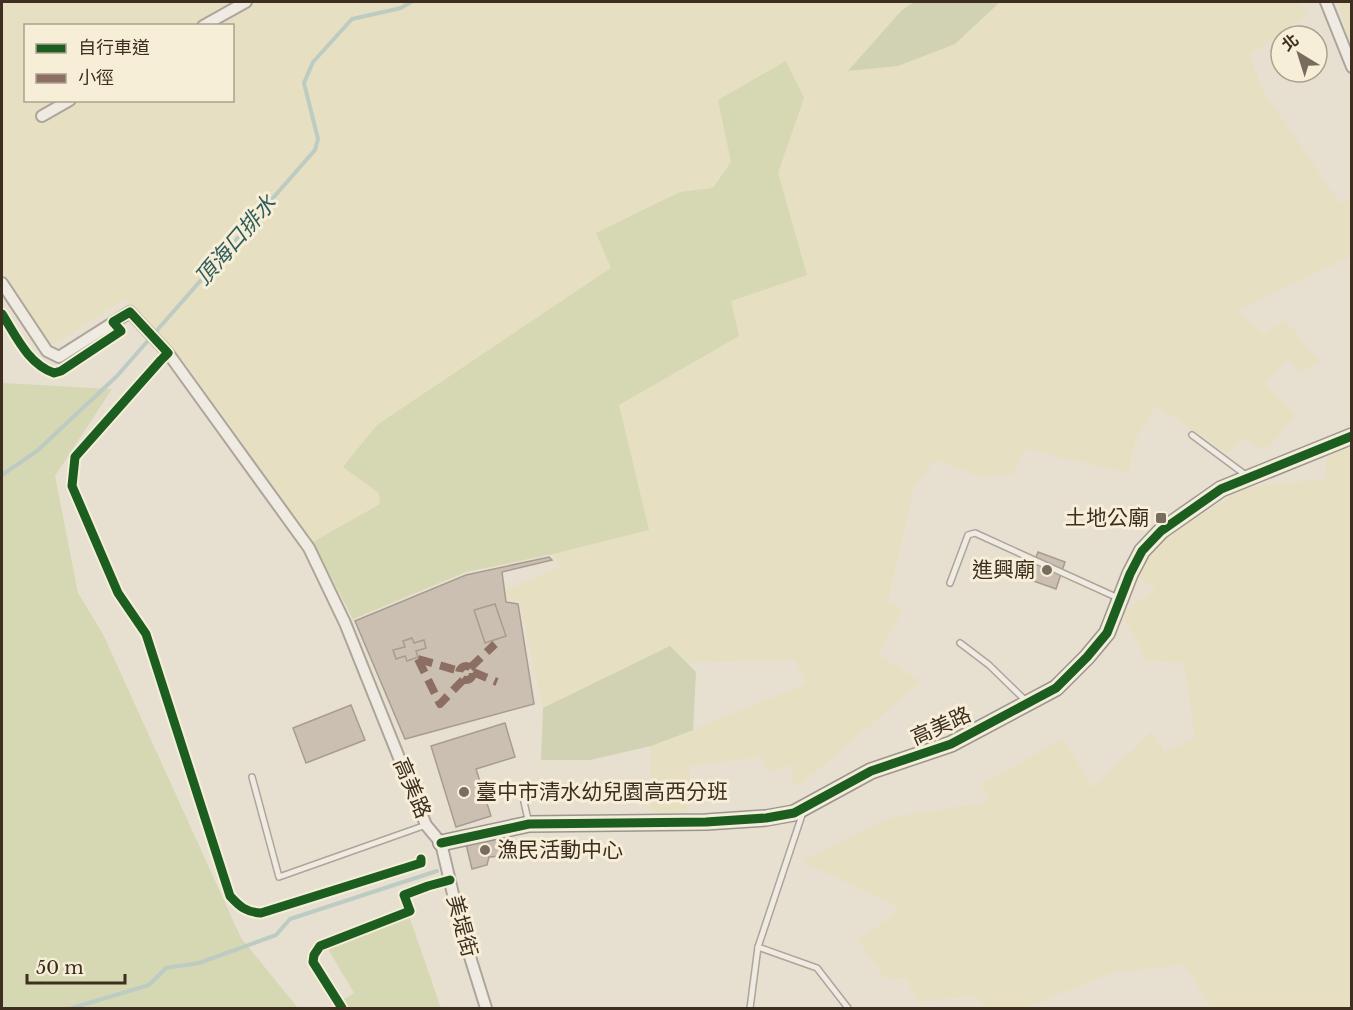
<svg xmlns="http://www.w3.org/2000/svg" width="1353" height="1010" viewBox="0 0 1353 1010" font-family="'Libre Baskerville','Noto Sans TC',serif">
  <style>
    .farmland { fill: #e6dfc2; fill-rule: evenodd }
    .green { fill: #d6d7b3 }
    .cemetery { fill: #d1d1b3 }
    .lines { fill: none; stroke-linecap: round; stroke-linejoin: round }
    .stream { stroke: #bcccc2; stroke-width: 4 }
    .building { fill: #cbbfb2; stroke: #a89c90; stroke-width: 1.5 }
    .lane-casing { stroke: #ada599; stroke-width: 8 }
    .street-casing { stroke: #ada599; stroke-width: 14 }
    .secondary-casing { stroke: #9c958a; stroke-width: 18 }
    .lane { stroke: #efebe3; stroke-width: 5 }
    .street { stroke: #efebe3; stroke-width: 10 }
    .secondary { stroke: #efebe3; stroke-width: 15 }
    .quiet { stroke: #8d6e63; stroke-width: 8; stroke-dasharray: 15 8; stroke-linecap: butt }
    .cycleway-casing { stroke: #f7eed8; stroke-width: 13 }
    .cycleway { stroke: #1b5e20; stroke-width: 9 }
    .poi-dot { fill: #786c5e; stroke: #f7eed8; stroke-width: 2 }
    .labels { text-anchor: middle; stroke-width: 6; stroke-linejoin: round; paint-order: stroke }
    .poi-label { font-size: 21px; fill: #3d2e20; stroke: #f7eed8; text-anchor: end }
    .street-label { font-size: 21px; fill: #3d2e20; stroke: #f7eed8 }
    .water-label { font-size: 22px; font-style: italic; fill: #2f5d5a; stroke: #f7eed8 }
  </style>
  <rect width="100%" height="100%" fill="#e7e0d1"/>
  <g class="farmland">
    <path d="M2,2H914L901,12L849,71L955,44L1000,2H1299L1308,14L1249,55L1265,93L1340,203L1351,198V256L1236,311L1265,334L1285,320L1320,362L1300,372L1288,359L1265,383L1296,415L1269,447H1254L1246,437L1227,453L1156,406L1135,441L1128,473L1025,449L1014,473L985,478L935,460L914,487L888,601L903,610L878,654L921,682L799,786L789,777L795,765L767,772L761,757L690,766L686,813L650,812L651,746L806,684L795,660L689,663L670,646L543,708L520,602L508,601L504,591L559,567L553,554L466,572L353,619L313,542L189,368L125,299L51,346L2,272ZM26,26H232V100H26Z"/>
    <path d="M1338,2H1351V46L1350,43Z"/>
    <path d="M1351,445V1008H1211L1185,965L1115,972L1024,1008H987L975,996L917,1002L906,978L886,979L859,941L900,908L801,861L890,818L953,807L984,804L989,798L981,784L1063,739L1093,788L1152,731L1164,752L1195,739L1184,663L1147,661L1122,613L1156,589L1137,577L1156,544L1245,487L1325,479L1327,455Z"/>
  </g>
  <g class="green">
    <path d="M786,61L804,98L778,173L807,275L731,301L739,336L619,405L649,530L553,554L466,572L353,619L313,542L380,504L379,493L343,467L377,425L611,268L596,233L680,192L713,188L731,162L718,100Z"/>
    <path d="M2,380L4,383L112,389L55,476L78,593L103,634L241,938L298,1008H5L2,1004Z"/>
    <path d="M409,916L441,1008H346L341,1001L354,993L328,949Z"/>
  </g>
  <g class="cemetery">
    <path d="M914,2H1000L955,44L898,66L848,71L901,11Z"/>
    <path d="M670,646L696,672L693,730L651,746L590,760H541L543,708Z"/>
  </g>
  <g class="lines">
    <g class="stream">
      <path d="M2,475L37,451L117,376L315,150L318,139L304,83L313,62L352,19L401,8L411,2"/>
      <path d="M72,1008L149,985L166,968L199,963L276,935L290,919L437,871"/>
    </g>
  </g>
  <g class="building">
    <path d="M1038,552L1065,562L1056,589L1028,579Z"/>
    <path d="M549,557L552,560L502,572L506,602L518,604L534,704L405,739L355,621L466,575Z"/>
    <path d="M495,604L506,636L485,643L474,610Z"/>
    <path d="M412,638L414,643L424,640L426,648L416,651L418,657L407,661L405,656L396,659L393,650L405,647L403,641Z"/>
    <path d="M351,705L365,740L306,763L293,728Z"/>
    <path d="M505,723L515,757L476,769L491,816L456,827L431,746Z"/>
    <path d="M499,837L503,856L489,857L487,865L472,869L466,844Z"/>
  </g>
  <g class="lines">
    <g class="lane-casing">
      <g id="lane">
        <path d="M1192,435L1247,476"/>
        <path d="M950,583L968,535L975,533L1118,598"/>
        <path d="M960,643L989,665L1027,702"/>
        <path d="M252,777L279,877L426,825"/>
        <path d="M522,793L529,824"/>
        <path d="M803,812L758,947L817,968L848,1008"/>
        <path d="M750,1008L758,947"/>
      </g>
    </g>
    <g class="street-casing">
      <g id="street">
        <path d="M1326,2L1352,67"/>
        <path d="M203,26L246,2"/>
        <path d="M42,116L70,100"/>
        <path d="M2,283L47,351L59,357L130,312L168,353L309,548L345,623L426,825L441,843L461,928L486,1008"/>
      </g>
    </g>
    <g class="secondary-casing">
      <path id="secondary" d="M441,843L529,824L706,822L766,818L794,813L871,771L951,744L1056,688L1087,657L1107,633L1130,574L1142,551L1161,531L1221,489L1352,436"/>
    </g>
    <use href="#lane" class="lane"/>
    <use href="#street" class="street"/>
    <use href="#secondary" class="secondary"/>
    <g class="quiet">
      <path d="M418,659L440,704L463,680"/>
      <path d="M418,659L459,671"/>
      <circle cx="466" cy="673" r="7"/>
      <path d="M470,668L495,644"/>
      <path d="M473,672L497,682"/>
    </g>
    <g class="cycleway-casing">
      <g id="cycleway">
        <path d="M2,314C16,336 28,364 54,373L61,371L121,331L113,322L130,312L168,353L163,358"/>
        <path d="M161,360L75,457L72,486L118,593L146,634L230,896C240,907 246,912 261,913L421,863V859"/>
        <path d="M441,843L529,824L706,822L766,818L794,813L871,771L951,744L1056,688L1087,657L1107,633L1130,574L1142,551L1161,531L1221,489L1352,436"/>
        <path d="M342,1008L313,962L314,955L320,946L410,911L404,895L428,886L450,880"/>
      </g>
    </g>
    <use href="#cycleway" class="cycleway"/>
  </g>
  <g class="poi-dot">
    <rect x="1155" y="512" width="12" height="12" rx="3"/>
    <circle cx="1047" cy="570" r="6"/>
    <circle cx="464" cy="792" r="6"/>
    <circle cx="485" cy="850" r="6"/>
  </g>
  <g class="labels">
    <g class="poi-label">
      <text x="1149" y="525">土地公廟</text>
      <text x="1035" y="577">進興廟</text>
      <text x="476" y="799" text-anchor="start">臺中市清水幼兒園高西分班</text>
      <text x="497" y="857" text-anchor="start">漁民活動中心</text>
    </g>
    <g class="street-label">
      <text transform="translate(941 726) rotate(-24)" y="7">高美路</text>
      <text transform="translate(412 788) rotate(67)" y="7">高美路</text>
      <text transform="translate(462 926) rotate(75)" y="7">美堤街</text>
    </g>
    <g class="water-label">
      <text transform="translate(235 240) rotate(-49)" y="8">頂海口排水</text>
    </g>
  </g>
  <rect width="1353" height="1010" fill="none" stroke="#3d2e20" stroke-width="6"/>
  <rect x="24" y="24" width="210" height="78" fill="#f7eed8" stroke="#ada18e" stroke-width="1.5"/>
  <rect x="36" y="44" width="30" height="9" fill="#1b5e20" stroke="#ada18e" stroke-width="1.5"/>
  <text x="78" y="54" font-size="18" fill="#3d2e20">自行車道</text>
  <rect x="36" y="74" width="30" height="9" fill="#8d6e63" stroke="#ada18e" stroke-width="1.5"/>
  <text x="78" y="84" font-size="18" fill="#3d2e20">小徑</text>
  <g transform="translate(1299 54) rotate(322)"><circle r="28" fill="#f7eed8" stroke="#ada18e" stroke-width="1.5"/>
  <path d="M0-4.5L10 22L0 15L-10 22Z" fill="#786c5e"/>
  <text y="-9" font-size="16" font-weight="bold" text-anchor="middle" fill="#3d2e20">北</text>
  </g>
  <path d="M27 974v9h98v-9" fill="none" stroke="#3d2e20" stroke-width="3"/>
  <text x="36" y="974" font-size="18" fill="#3d2e20" stroke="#f7eed8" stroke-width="4.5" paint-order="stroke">50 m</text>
</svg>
